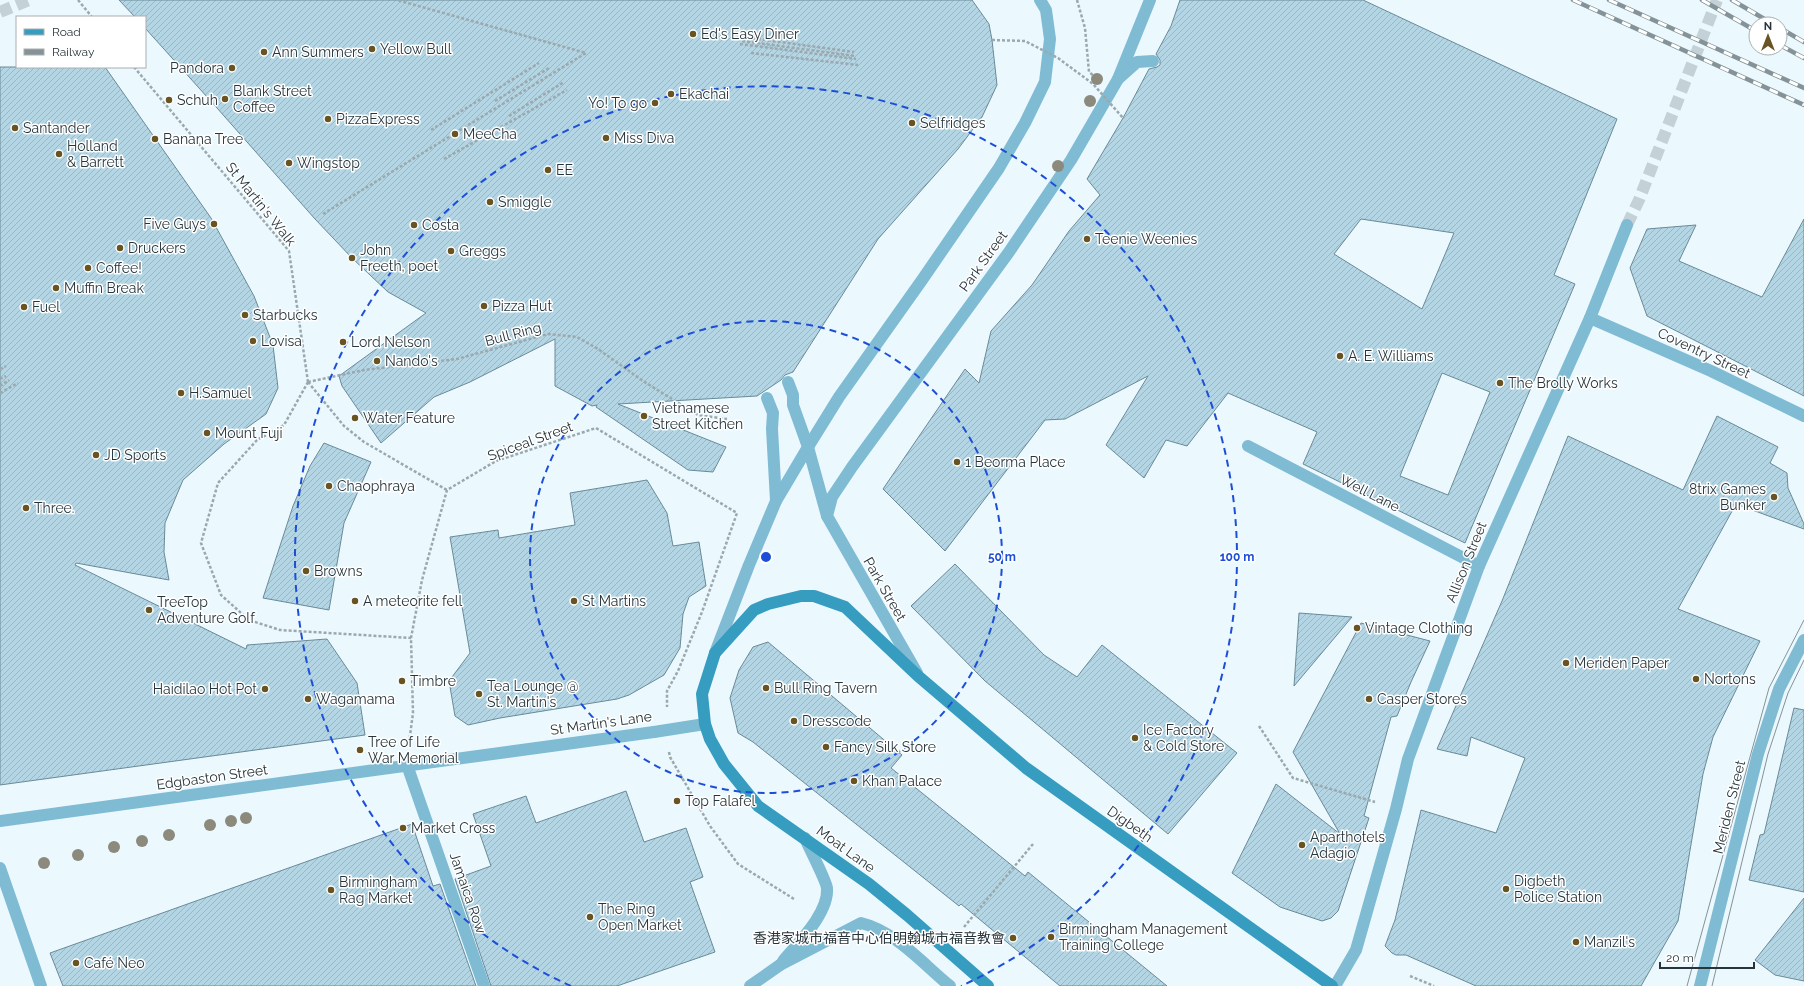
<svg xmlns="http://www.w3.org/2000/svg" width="1804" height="986" viewBox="0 0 1804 986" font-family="Raleway,'Noto Sans SC',sans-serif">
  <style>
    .building { fill: url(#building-hatch); stroke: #6a8a98; fill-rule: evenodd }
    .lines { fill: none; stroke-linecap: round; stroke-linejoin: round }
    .minor-tunnel { stroke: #c4d2d8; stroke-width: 12; stroke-dasharray: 12 6; stroke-linecap: butt }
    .path { stroke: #9ba9af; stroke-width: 2.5; stroke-dasharray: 3 2; stroke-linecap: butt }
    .service { stroke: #80bbd4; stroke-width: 12 }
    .pedestrian { stroke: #80bbd4; stroke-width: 12 }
    .minor { stroke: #80bbd4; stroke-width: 12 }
    .tertiary { stroke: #80bbd4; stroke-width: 12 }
    .secondary { stroke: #369dc1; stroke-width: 12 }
    .tram { stroke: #859399; stroke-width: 1 }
    .rail-casing { stroke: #859399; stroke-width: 4.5 }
    .rail { stroke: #fff; stroke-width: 3; stroke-dasharray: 9; stroke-linecap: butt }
    .path-bridge { stroke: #9ba9af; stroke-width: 2.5; stroke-dasharray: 3 2; stroke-linecap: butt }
    .tree { fill: #8b8a7c }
    .ring { fill: none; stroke: #1d4ed8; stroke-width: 2; stroke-dasharray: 7 5 }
    .poi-dot { fill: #685322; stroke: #fff; stroke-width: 1.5 }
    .labels { text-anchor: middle; stroke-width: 3; stroke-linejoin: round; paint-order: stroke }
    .poi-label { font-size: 14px; fill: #27353b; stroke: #fff; text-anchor: start }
    .street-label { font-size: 14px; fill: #27353b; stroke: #fff }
    .centre { fill: #1d4ed8; stroke: #fff; stroke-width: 2 }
    .ring-label { font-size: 12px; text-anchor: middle; font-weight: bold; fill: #1d4ed8; stroke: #fff; stroke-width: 3; stroke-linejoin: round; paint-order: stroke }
  </style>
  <defs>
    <pattern id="building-hatch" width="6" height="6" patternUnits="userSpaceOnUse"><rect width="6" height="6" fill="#b3d5e4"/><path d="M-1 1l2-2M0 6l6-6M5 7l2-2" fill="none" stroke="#9ab7c4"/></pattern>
  </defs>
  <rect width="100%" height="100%" fill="#ebf9ff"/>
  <g class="building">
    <path d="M119,0H972L989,24L992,40L997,85L982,117L958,149L878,239L793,372L785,375L781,380L757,396L618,404L726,447L713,472L688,470L596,407L597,405L592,406L555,386V339L470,382L434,397L381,443L342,386L339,376L426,313L388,292L352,258L315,219L217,108L145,28V17H135Z"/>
    <path d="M1180,0H1363L1617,119L1554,275L1575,284L1465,543L1303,464L1317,432L1228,393L1187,446L1166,440L1144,478L1106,445L1148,376L1065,419L1045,420L945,551L883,489L965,369L979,383L991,331L1032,285L1069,231L1100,195L1087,179L1123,118L1149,69L1157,67L1160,65V60L1156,54L1171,26ZM1361,219L1454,233L1422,309L1334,254ZM1442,373L1490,392L1448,495L1400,476Z"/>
    <path d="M0,67H105L211,218L254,296L273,345L278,388L266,414L224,444L183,480L165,523L164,552L169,580L76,563L75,565L246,649L247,645L327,639L357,683L365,735L0,785Z"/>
    <path d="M1804,219V396L1647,316L1630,268L1647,229L1696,225L1679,261L1762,297Z"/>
    <path d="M1717,416L1778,447L1770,463L1787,473L1788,488L1804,524V529L1736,504L1678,609L1760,641L1713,737L1703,774L1678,921L1641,986H1476L1406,955H1396L1392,953L1385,946L1395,920L1421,810L1496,833L1525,758L1471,737L1467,756L1437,749L1502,601L1568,436L1683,490Z"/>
    <path d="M324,443L371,462L344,523L329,610L263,598L293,506L310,466Z"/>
    <path d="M647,480L667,513L673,546L699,542L706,586L689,597L683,614L680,648L664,675L629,695L617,699L500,718L468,725L455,716L449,681L470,653L450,537L498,530L499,538L575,525L570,493Z"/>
    <path d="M955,564L1044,655L1077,677L1102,645L1237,753L1168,834L985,681L911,606Z"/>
    <path d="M1299,613L1352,617L1294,686Z"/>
    <path d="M1361,623L1430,641L1411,682L1397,716L1391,717L1364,816L1369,818L1338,911L1331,918L1322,921L1280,907L1232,873L1276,784L1340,834L1293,752Z"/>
    <path d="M768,642L902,755L891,768L1025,876L1028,872L1167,986H1060L961,904L959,906L753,742L738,733L730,698L739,670L753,647Z"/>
    <path d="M1794,708L1804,710V892L1749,880L1760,835L1764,834Z"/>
    <path d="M626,791L644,842L686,828L703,877L690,882L715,952L617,986H491L455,879L491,866L473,814L526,796L536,823Z"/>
    <path d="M412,824L433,886L440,884L476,986H63L50,953Z"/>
    <path d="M1804,898V981L1775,975L1755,960Z"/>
  </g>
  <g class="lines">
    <g class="minor-tunnel">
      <path d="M0,12L29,0"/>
      <path d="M1627,225L1639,200L1717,0"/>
    </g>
    <g class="path">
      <path d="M78,0L92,17"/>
      <path d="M1077,0L1085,28L1089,72L1094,76"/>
      <path d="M743,37L854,52"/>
      <path d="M742,41L855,56"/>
      <path d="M740,44L856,59"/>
      <path d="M751,53L858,65"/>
      <path d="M134,67L289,251L308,382"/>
      <path d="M495,101L549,68"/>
      <path d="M509,116L564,82"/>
      <path d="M431,130L539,63"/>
      <path d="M444,159L567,90"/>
      <path d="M323,214L586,53L397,0"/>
      <path d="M0,369L6,366"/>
      <path d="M0,379L6,376"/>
      <path d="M308,382L284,425L257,440L218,483L201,543L221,595L249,620L280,630L411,638"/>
      <path d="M308,382L364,370L457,359L548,334L577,337L598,349L643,381L698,415L727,419"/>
      <path d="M308,382L344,426L364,442L447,490"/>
      <path d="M0,386L9,380"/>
      <path d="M0,393L18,383"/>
      <path d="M1259,726L1293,778L1375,802"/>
      <path d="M409,743L413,713L411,638L422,580L447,490L496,461L596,428L737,513L702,612L678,671L667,691V707"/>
      <path d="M669,752L670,757L710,826L738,864L794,899"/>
      <path d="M964,927L1033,844"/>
      <path d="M1410,976L1434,986"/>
    </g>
    <g class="service">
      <path d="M1118,79L1137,62L1153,61"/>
      <path d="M788,382L793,395V405L808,447L827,516"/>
      <path d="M767,398L773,413L772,429L776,501"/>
      <path d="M654,732L705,724"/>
    </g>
    <g class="pedestrian">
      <path d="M407,765L484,986"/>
      <path d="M0,821L654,732"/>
      <path d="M0,868L41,986"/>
    </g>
    <g class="minor">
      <path d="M1590,318L1711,371L1804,416"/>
      <path d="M1248,446L1479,566"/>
      <path d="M715,653L749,565L776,501L808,447L839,397L922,280L999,168L1025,123L1045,82L1050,39L1046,10L1040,0"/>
      <path d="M917,673L827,516L832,497L852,467L1009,252L1071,160L1118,79L1150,0"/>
      <path d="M750,986L780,965"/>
      <path d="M1335,986L1356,950L1396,809L1408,759L1479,566L1590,318L1627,225"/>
      <path d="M1700,986L1758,754L1779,689L1804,640"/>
    </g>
    <g class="tertiary">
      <path d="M783,961C798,943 829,913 827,888C826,880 809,848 805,838"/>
      <path d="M780,965L861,923C895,931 923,964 950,986"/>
    </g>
    <path class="secondary" d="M988,986L907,915L869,884L758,806L724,764L710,739L705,724L702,694L715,653L754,610L768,604L801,596H814L845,607L918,676L1026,768L1332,986"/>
    <g class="tram">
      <path d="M1687,986L1769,688L1804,620"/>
      <path d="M1712,986L1768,754L1788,693L1804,660"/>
    </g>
    <g class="rail-casing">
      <g id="rail">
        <path d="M1573,0L1804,105"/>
        <path d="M1609,0L1804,88"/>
        <path d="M1702,0L1756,31"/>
        <path d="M1732,0L1773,24"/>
        <path d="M1780,28L1804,42"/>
        <path d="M1780,45L1804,58"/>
      </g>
    </g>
    <use href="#rail" class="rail"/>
    <path class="path-bridge" d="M992,40L1025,41L1058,58L1093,84L1123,118"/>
  </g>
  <g class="tree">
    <circle cx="1097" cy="79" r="6"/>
    <circle cx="1090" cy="101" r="6"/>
    <circle cx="1058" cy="166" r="6"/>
    <circle cx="246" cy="818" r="6"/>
    <circle cx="231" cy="821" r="6"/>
    <circle cx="210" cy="825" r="6"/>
    <circle cx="169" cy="835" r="6"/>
    <circle cx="142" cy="841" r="6"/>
    <circle cx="114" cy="847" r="6"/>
    <circle cx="78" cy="855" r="6"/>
    <circle cx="44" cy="863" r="6"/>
  </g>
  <g class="ring">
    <circle cx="766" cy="557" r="236"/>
    <path d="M571 986A471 471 0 1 1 961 986"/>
  </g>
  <g class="poi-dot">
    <circle cx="693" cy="34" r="4"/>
    <circle cx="372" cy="49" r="4"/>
    <circle cx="264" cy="52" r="4"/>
    <circle cx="232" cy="68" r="4"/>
    <circle cx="671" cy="94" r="4"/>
    <circle cx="225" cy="99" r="4"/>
    <circle cx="169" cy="100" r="4"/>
    <circle cx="655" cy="103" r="4"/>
    <circle cx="328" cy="119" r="4"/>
    <circle cx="912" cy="123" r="4"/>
    <circle cx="15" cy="128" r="4"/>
    <circle cx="455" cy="134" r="4"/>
    <circle cx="606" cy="138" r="4"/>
    <circle cx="155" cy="139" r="4"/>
    <circle cx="59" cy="154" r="4"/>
    <circle cx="289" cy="163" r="4"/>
    <circle cx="548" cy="170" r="4"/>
    <circle cx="490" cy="202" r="4"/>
    <circle cx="214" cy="224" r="4"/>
    <circle cx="414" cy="225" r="4"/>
    <circle cx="1087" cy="239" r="4"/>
    <circle cx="120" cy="248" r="4"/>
    <circle cx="451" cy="251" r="4"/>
    <circle cx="352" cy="258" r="4"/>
    <circle cx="88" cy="268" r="4"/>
    <circle cx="56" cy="288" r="4"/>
    <circle cx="484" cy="306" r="4"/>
    <circle cx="24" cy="307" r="4"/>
    <circle cx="245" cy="315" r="4"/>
    <circle cx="253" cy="341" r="4"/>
    <circle cx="343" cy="342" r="4"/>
    <circle cx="1340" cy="356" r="4"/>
    <circle cx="377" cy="361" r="4"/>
    <circle cx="1500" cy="383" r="4"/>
    <circle cx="181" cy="393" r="4"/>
    <circle cx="644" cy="416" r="4"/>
    <circle cx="355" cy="418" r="4"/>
    <circle cx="207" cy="433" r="4"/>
    <circle cx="96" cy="455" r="4"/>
    <circle cx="957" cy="462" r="4"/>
    <circle cx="329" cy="486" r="4"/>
    <circle cx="1774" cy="497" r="4"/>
    <circle cx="26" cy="508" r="4"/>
    <circle cx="306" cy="571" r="4"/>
    <circle cx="355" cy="601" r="4"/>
    <circle cx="574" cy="601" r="4"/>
    <circle cx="149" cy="610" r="4"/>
    <circle cx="1357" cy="628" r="4"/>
    <circle cx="1566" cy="663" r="4"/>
    <circle cx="1696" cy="679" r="4"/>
    <circle cx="402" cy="681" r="4"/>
    <circle cx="766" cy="688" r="4"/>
    <circle cx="265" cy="689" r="4"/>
    <circle cx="479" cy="694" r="4"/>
    <circle cx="308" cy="699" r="4"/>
    <circle cx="1369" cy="699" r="4"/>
    <circle cx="794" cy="721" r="4"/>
    <circle cx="1135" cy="738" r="4"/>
    <circle cx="826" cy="747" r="4"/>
    <circle cx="360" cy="750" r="4"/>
    <circle cx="854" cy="781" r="4"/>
    <circle cx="677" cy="801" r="4"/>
    <circle cx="403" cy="828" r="4"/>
    <circle cx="1302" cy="845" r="4"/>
    <circle cx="1506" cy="889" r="4"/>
    <circle cx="331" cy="890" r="4"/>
    <circle cx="590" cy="917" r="4"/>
    <circle cx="1051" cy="937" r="4"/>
    <circle cx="1013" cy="938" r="4"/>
    <circle cx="1576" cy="942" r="4"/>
    <circle cx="76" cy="963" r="4"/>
  </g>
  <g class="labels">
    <g class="poi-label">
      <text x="701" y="39">Ed's Easy Diner</text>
      <text x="380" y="54">Yellow Bull</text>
      <text x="272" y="57">Ann Summers</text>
      <text x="224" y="73" text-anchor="end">Pandora</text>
      <text x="233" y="96">Blank Street<tspan x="233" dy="16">Coffee</tspan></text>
      <text x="679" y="99">Ekachai</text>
      <text x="177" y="105">Schuh</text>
      <text x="647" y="108" text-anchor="end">Yo! To go</text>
      <text x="336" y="124">PizzaExpress</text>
      <text x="920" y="128">Selfridges</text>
      <text x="23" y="133">Santander</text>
      <text x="463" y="139">MeeCha</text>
      <text x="614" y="143">Miss Diva</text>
      <text x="163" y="144">Banana Tree</text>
      <text x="67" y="151">Holland<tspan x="67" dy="16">&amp; Barrett</tspan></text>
      <text x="297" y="168">Wingstop</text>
      <text x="556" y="175">EE</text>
      <text x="498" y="207">Smiggle</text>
      <text x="206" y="229" text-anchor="end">Five Guys</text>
      <text x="422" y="230">Costa</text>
      <text x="1095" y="244">Teenie Weenies</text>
      <text x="128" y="253">Druckers</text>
      <text x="360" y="255">John<tspan x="360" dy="16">Freeth, poet</tspan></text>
      <text x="459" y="256">Greggs</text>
      <text x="96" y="273">Coffee!</text>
      <text x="64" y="293">Muffin Break</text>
      <text x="492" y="311">Pizza Hut</text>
      <text x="32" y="312">Fuel</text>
      <text x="253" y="320">Starbucks</text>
      <text x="261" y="346">Lovisa</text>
      <text x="351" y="347">Lord Nelson</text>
      <text x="1348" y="361">A. E. Williams</text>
      <text x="385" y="366">Nando's</text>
      <text x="1508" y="388">The Brolly Works</text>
      <text x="189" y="398">H.Samuel</text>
      <text x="652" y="413">Vietnamese<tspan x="652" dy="16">Street Kitchen</tspan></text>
      <text x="363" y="423">Water Feature</text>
      <text x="215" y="438">Mount Fuji</text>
      <text x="104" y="460">JD Sports</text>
      <text x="965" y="467">1 Beorma Place</text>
      <text x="337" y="491">Chaophraya</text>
      <text x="1766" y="494" text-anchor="end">8trix Games<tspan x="1766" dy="16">Bunker</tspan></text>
      <text x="34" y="513">Three.</text>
      <text x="314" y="576">Browns</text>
      <text x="363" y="606">A meteorite fell</text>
      <text x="582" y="606">St Martins</text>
      <text x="157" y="607">TreeTop<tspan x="157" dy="16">Adventure Golf</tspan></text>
      <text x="1365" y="633">Vintage Clothing</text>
      <text x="1574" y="668">Meriden Paper</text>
      <text x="1704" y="684">Nortons</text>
      <text x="410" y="686">Timbre</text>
      <text x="487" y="691">Tea Lounge @<tspan x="487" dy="16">St. Martin's</tspan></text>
      <text x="774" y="693">Bull Ring Tavern</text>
      <text x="257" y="694" text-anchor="end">Haidilao Hot Pot</text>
      <text x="316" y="704">Wagamama</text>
      <text x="1377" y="704">Casper Stores</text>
      <text x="802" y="726">Dresscode</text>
      <text x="1143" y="735">Ice Factory<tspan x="1143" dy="16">&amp; Cold Store</tspan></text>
      <text x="368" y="747">Tree of Life<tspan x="368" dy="16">War Memorial</tspan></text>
      <text x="834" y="752">Fancy Silk Store</text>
      <text x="862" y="786">Khan Palace</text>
      <text x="685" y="806">Top Falafel</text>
      <text x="411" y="833">Market Cross</text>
      <text x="1310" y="842">Aparthotels<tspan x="1310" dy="16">Adagio</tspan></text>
      <text x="1514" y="886">Digbeth<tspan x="1514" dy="16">Police Station</tspan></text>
      <text x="339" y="887">Birmingham<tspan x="339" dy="16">Rag Market</tspan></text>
      <text x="598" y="914">The Ring<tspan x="598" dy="16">Open Market</tspan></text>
      <text x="1059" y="934">Birmingham Management<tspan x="1059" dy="16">Training College</tspan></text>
      <text x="1005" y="943" text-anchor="end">香港家城市福音中心伯明翰城市福音教會</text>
      <text x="1584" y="947">Manzil's</text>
      <text x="84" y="968">Café Neo</text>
    </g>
    <g class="street-label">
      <text transform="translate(261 204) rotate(51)" y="5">St Martin's Walk</text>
      <text transform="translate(983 261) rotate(-54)" y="5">Park Street</text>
      <text transform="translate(513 334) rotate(-15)" y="5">Bull Ring</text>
      <text transform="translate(1704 353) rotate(25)" y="5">Coventry Street</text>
      <text transform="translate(530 441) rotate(-20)" y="5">Spiceal Street</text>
      <text transform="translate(1370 493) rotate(27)" y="5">Well Lane</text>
      <text transform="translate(1466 562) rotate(-68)" y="5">Allison Street</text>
      <text transform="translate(885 589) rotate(60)" y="5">Park Street</text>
      <text transform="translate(601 723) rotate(-8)" y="5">St Martin's Lane</text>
      <text transform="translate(212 777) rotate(-8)" y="5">Edgbaston Street</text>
      <text transform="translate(1729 807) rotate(-76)" y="5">Meriden Street</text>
      <text transform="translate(1130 824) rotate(35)" y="5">Digbeth</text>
      <text transform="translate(846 849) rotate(36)" y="5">Moat Lane</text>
      <text transform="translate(468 893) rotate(71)" y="5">Jamaica Row</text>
    </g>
  </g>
  <circle cx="766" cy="557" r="6" class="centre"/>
  <g class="ring-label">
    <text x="1002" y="561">50 m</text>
    <text x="1237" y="561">100 m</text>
  </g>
  <rect x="16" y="16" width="130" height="52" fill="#ffffff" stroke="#a9aeb1"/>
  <rect x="24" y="29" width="20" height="6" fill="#369dc1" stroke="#a9aeb1"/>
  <text x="52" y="36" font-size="12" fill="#27353b">Road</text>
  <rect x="24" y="49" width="20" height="6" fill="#859399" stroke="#a9aeb1"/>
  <text x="52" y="56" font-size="12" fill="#27353b">Railway</text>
  <g transform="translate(1768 36)"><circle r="19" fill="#ffffff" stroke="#a9aeb1"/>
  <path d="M0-3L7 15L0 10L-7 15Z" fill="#685322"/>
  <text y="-6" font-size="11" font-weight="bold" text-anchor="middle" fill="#27353b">N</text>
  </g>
  <path d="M1660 962v6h94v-6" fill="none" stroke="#27353b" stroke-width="2"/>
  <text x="1666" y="962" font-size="12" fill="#27353b" stroke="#ffffff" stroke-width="3" paint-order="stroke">20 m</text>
</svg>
